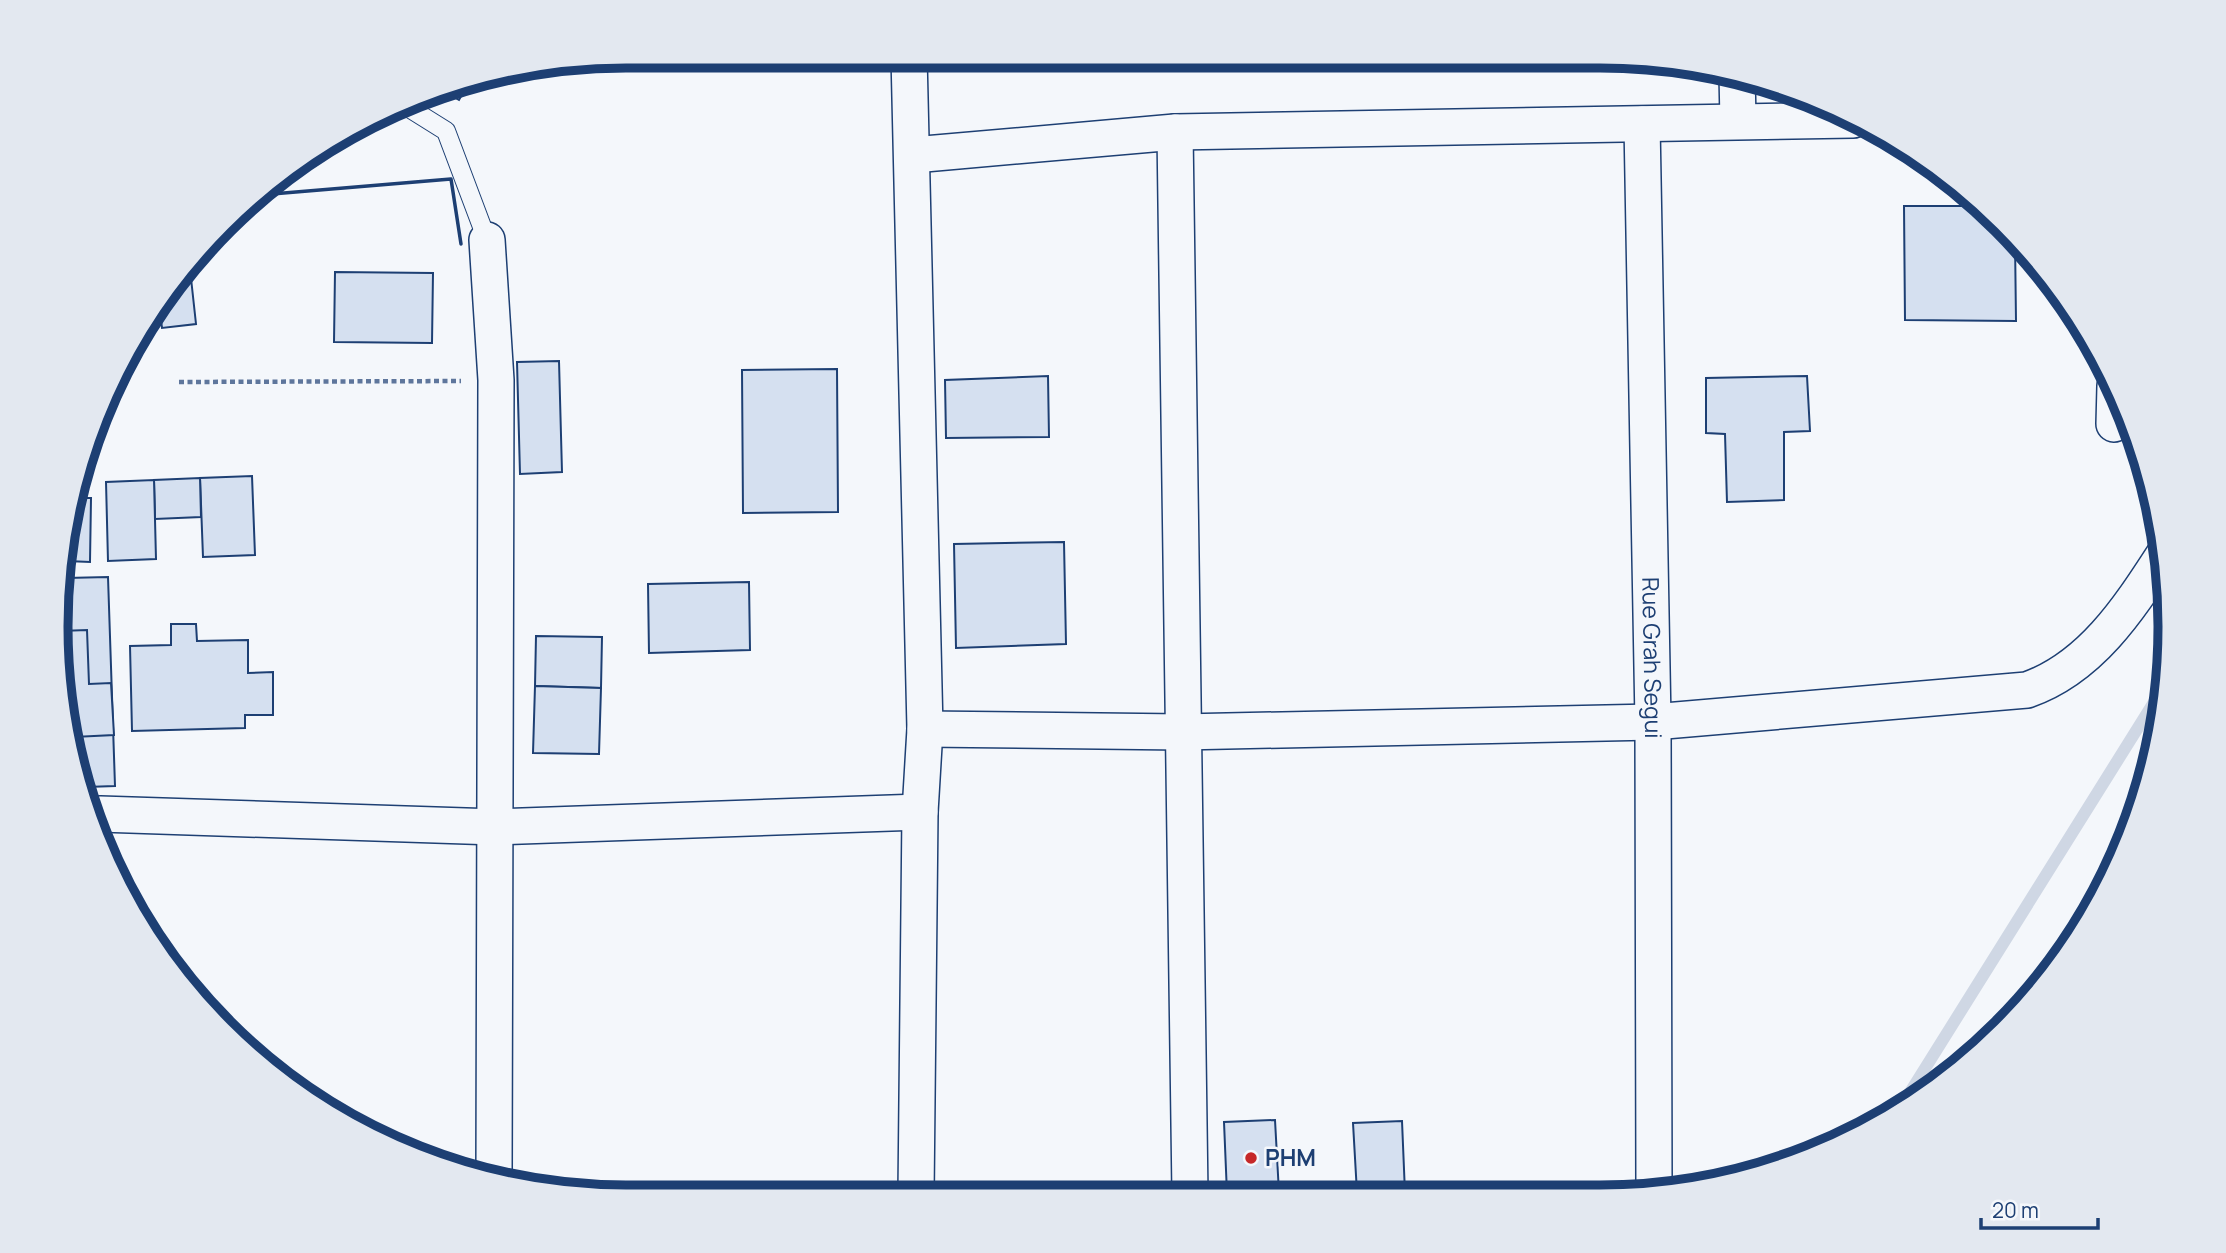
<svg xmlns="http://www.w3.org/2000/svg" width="2226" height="1253" viewBox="0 0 2226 1253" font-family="Manrope,sans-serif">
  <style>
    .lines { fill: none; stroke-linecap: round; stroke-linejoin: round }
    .stream { stroke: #cfd7e4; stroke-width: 12 }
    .building { fill: #d5e0f0; stroke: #1d3f73; stroke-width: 2 }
    .service-casing { stroke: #1d3f73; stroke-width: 20 }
    .minor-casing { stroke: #1d3f73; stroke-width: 38 }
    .path { stroke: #5e769c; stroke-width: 4.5; stroke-dasharray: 5 3.5; stroke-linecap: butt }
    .service { stroke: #f4f7fb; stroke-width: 18 }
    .minor { stroke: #f4f7fb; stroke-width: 35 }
    .wall { stroke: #1d3f73; stroke-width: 3.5 }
    .poi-dot { fill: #c62828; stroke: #f4f7fb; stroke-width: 2.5 }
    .labels { text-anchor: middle; stroke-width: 5; stroke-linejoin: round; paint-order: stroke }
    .street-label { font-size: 23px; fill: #1d3f73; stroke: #f4f7fb }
    .poi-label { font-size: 23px; font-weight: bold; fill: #1d3f73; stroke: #f4f7fb; text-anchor: start }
    .rim { fill: none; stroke: #1d3f73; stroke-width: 9 }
  </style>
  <rect width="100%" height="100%" fill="#f4f7fb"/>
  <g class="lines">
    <path class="stream" d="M1899,1110L2166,683"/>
  </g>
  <g class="building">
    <path d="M469,82L459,100L439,89L444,86Z"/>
    <path d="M1904,206H1983L2015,240L2016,321L1905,320Z"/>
    <path d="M190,269L196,324L162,328L159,302Z"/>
    <path d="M335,272L433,273L432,343L334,342Z"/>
    <path d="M559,361L562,472L520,474L517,362Z"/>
    <path d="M837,369L838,512L743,513L742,370Z"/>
    <path d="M1048,376L1049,437L946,438L945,380Z"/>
    <path d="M1807,376L1810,431L1784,432V500L1727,502L1725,434L1706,433V378Z"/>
    <path d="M252,476L255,555L203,557L200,478Z"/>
    <path d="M200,478L201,517L155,519L154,480Z"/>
    <path d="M154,480L156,559L108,561L106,482Z"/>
    <path d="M74,498H91L90,562L67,561Z"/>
    <path d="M1064,542L1066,644L956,648L954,544Z"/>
    <path d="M108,577L115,786L86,787L57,663L66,578Z"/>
    <path d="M749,582L750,650L649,653L648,584Z"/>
    <path d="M171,624H196L197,641L248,640V673L273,672V715H245V728L132,731L130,646L171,645Z"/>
    <path d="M87,630L89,684L111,683L114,735L74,737L57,663L60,631Z"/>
    <path d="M536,636L602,637L601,688L535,686Z"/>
    <path d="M535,686L601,688L599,754L533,753Z"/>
    <path d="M1275,1120L1279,1193L1227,1194L1224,1122Z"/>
    <path d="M1402,1121L1405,1193H1357L1353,1123Z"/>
  </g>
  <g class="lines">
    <g class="service-casing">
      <path id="service" d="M406,106L446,131L487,240"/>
    </g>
    <g class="minor-casing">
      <g id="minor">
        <path d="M909,56L925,729L920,812L916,1195"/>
        <path d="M1737,74L1738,121"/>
        <path id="s1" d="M1642,124L1653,722L1654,1192"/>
        <path d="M1175,132L1190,1194"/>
        <path d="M913,155L1175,132L1853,120"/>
        <path d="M487,240L496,380L494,1180"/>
        <path d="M2114,424L2115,386"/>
        <path d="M925,729L1182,732L1653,722L2027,690C2090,668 2128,610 2163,556"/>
        <path d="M100,814L496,827L920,812"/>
      </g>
    </g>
    <path class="path" d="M179,382L461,381"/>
    <use href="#service" class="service"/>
    <use href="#minor" class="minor"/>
    <path class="wall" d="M260,195L451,179L461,244"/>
  </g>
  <circle class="poi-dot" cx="1251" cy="1158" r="7"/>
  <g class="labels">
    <g class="street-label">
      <text dy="8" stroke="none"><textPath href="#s1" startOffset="534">Rue Grah Segui</textPath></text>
    </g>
    <g class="poi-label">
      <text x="1265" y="1166">PHM</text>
    </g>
  </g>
  <path d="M0 0H2226V1253H0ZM626 68H1600A558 558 0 0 1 2158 626V627A558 558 0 0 1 1600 1185H626A558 558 0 0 1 68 627V626A558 558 0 0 1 626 68Z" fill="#e3e8f0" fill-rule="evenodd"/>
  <path class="rim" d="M626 68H1600A558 558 0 0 1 2158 626V627A558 558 0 0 1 1600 1185H626A558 558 0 0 1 68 627V626A558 558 0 0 1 626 68Z"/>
  <path d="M1981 1218v10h117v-10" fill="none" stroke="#1d3f73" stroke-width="3.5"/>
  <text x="1992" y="1218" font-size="21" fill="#1d3f73" stroke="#f4f7fb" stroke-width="5" paint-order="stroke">20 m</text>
</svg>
